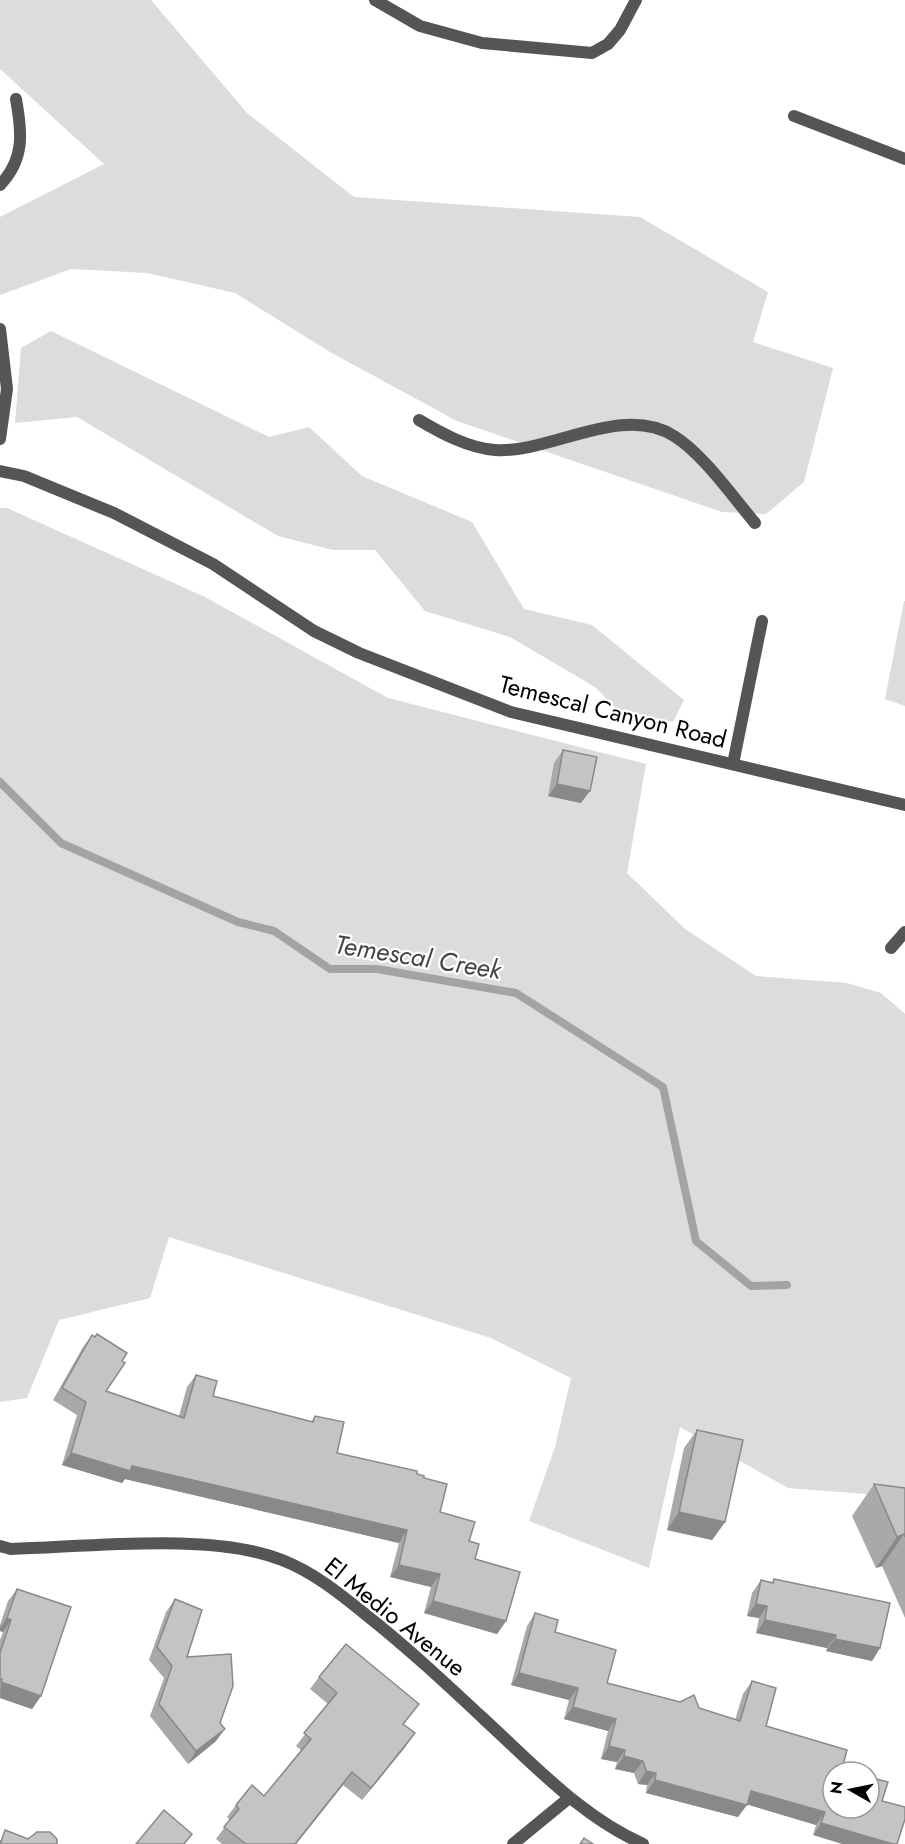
<svg xmlns="http://www.w3.org/2000/svg" width="905" height="1844" viewBox="0 0 905 1844" font-family="Jost,sans-serif">
  <style>
    .green { fill: #dcdcdc }
    .lines { fill: none; stroke-linecap: round; stroke-linejoin: round }
    .stream { stroke: #a3a3a3; stroke-width: 8 }
    .lane { stroke: #555; stroke-width: 12 }
    .street { stroke: #555; stroke-width: 12 }
    .wall { fill: #a9a9a9 }
    .shaded-wall { fill: #898989 }
    .building { fill: #c4c4c4; stroke: #898989; stroke-width: 1.5 }
    .labels { text-anchor: middle; stroke-width: 4.5; stroke-linejoin: round; paint-order: stroke }
    .street-label { font-size: 24px; fill: #000; stroke: #fff }
    .water-label { font-size: 26px; font-style: italic; fill: #444; stroke: #fff }
  </style>
  <rect width="100%" height="100%" fill="#fff"/>
  <g class="green">
    <path d="M0,0H151L247,113L354,197L640,217L768,292L753,342L833,368L804,482L766,514L722,512L457,421L330,352L235,293L147,273L71,269L0,295V217L104,164L0,69Z"/>
    <path d="M51,331L269,437L309,427L362,476L472,522L524,609L592,625L684,700L673,722L618,710L595,687L510,637L425,611L375,550H333L278,536L77,417L15,423L21,348Z"/>
    <path d="M0,508H7L205,597L388,698L646,764L627,873L685,929L756,976L847,983L881,993L905,1014V1497L788,1488L680,1427L649,1568L529,1521L555,1447L571,1378L491,1338L169,1237L150,1298L59,1320L27,1398L0,1402Z"/>
    <path d="M904,601H905V706L885,699Z"/>
  </g>
  <g class="lines">
    <path class="stream" d="M0,782L61,843L238,922L274,931L330,969H377L516,993L663,1087L696,1241L751,1286L787,1285"/>
    <g class="lane">
      <path d="M0,185C25,159 22,132 16,99"/>
      <path d="M0,329L7,389L0,439"/>
      <path d="M419,420C441,433 468,448 495,450C550,454 621,403 674,436C702,453 733,497 755,523"/>
      <path d="M733,764L762,621"/>
      <path d="M891,948L905,932"/>
    </g>
    <g class="street">
      <path d="M375,0L420,26L482,43L592,53L608,44L620,30L636,0"/>
      <path d="M794,116L905,159"/>
      <path d="M0,471L24,476L114,513L213,564L314,631L359,653L511,712L905,805"/>
      <path d="M0,1546L11,1549C87,1547 213,1532 282,1560C313,1572 339,1593 365,1614C412,1651 456,1693 500,1734C545,1776 587,1819 643,1844"/>
      <path d="M513,1844L569,1798"/>
    </g>
  </g>
  <g class="wall">
    <path d="M563,750L581,803L548,796L554,763Z"/>
    <path d="M92,1335L122,1361L106,1391L179,1416L187,1387L196,1375L213,1396L311,1422L315,1416L337,1453L417,1474L424,1478L440,1512L469,1541L475,1559L506,1621L497,1634L424,1613L431,1587L390,1577L399,1543L125,1479L122,1483L62,1465L77,1415L53,1400L83,1347Z"/>
    <path d="M697,1430L725,1522L712,1540L667,1530L684,1448Z"/>
    <path d="M874,1484L905,1488V1618L882,1566L876,1568L852,1516Z"/>
    <path d="M774,1579L880,1648L872,1661L826,1651L827,1648L756,1633L759,1618L747,1616L752,1593L761,1580L772,1583Z"/>
    <path d="M17,1589L41,1696L32,1709L0,1698V1640L3,1632L0,1631V1625L8,1601Z"/>
    <path d="M175,1599L187,1657L220,1723L216,1741L188,1764L150,1716L164,1678L149,1660L166,1612Z"/>
    <path d="M535,1613L607,1683L699,1708L735,1720L743,1694L752,1681L766,1726L842,1769L833,1808L813,1835L816,1825L747,1804L738,1817L646,1793L647,1785L638,1784L634,1773L615,1769L617,1762L601,1759L608,1731L564,1719L569,1700L511,1685L527,1626Z"/>
    <path d="M319,1677L410,1716L404,1724L406,1746L362,1800L343,1785L296,1844H222L216,1839L230,1820L227,1817L236,1805L264,1796L301,1750L296,1746L328,1704L310,1689Z"/>
  </g>
  <g class="shaded-wall">
    <path d="M557,784L590,791L581,803L548,796Z"/>
    <path d="M71,1453L132,1466L407,1530L399,1543L125,1479L122,1483L62,1465Z"/>
    <path d="M679,1512L725,1522L712,1540L667,1530Z"/>
    <path d="M904,1534L882,1566L876,1568L897,1537Z"/>
    <path d="M399,1565L440,1574L431,1587L390,1577Z"/>
    <path d="M433,1601L506,1621L497,1634L424,1613Z"/>
    <path d="M756,1604L767,1606L759,1618L747,1616Z"/>
    <path d="M7,1618L11,1620L3,1632L0,1631V1628Z"/>
    <path d="M765,1620L836,1635L827,1648L756,1633Z"/>
    <path d="M835,1639L880,1648L872,1661L826,1651Z"/>
    <path d="M519,1673L578,1688L569,1700L511,1685Z"/>
    <path d="M1,1682L41,1696L32,1709L0,1698Z"/>
    <path d="M573,1707L616,1719L608,1731L564,1719Z"/>
    <path d="M225,1729L216,1741L188,1764L196,1751Z"/>
    <path d="M415,1733L406,1746L362,1800L371,1788Z"/>
    <path d="M609,1746L625,1750L617,1762L601,1759Z"/>
    <path d="M624,1756L643,1761L634,1773L615,1769Z"/>
    <path d="M646,1771L656,1773L647,1785L638,1784Z"/>
    <path d="M352,1772L343,1785L296,1844H295Z"/>
    <path d="M655,1780L747,1805L738,1817L646,1793Z"/>
    <path d="M751,1791L825,1812L816,1825L742,1803Z"/>
    <path d="M821,1823L893,1844H842L813,1835Z"/>
  </g>
  <g class="building">
    <path d="M563,750L597,757L590,791L557,784Z"/>
    <path d="M97,1334L127,1353L122,1361L125,1363L106,1391L184,1418L196,1375L217,1381L213,1396L313,1422L315,1416L344,1422L337,1453L417,1471V1474L424,1476V1478L447,1484L440,1512L475,1522L469,1541L479,1544L475,1559L520,1572L506,1621L433,1601L440,1574L399,1565L407,1530L132,1466L130,1471L71,1453L86,1402L62,1388L92,1335L95,1337Z"/>
    <path d="M697,1430L743,1440L725,1522L679,1512Z"/>
    <path d="M874,1484L905,1488V1537L904,1534L897,1537Z"/>
    <path d="M774,1579L890,1603L880,1648L835,1639L836,1635L765,1620L767,1606L756,1604L761,1580L773,1583Z"/>
    <path d="M17,1589L71,1607L41,1696L1,1682L2,1679H0V1653L11,1620L7,1618Z"/>
    <path d="M175,1599L202,1610L187,1657L231,1654L233,1686L220,1723L225,1729L196,1751L159,1704L172,1666L157,1647Z"/>
    <path d="M535,1613L558,1620L555,1632L616,1650L607,1683L680,1702L694,1695L699,1708L740,1721L752,1681L776,1688L766,1726L847,1750L842,1769L853,1772H833V1808H869V1777L888,1782L882,1801L905,1807V1819L897,1844H893L821,1823L825,1812L751,1791L747,1805L655,1780L656,1773L646,1771L643,1761L624,1756L625,1750L609,1746L616,1719L573,1707L578,1688L519,1673Z"/>
    <path d="M346,1644L419,1704L403,1724L415,1733L371,1788L352,1772L295,1844H246L224,1827L239,1809L236,1805L252,1785L264,1796L311,1739L304,1733L337,1693L319,1677Z"/>
    <path d="M164,1810L192,1834L184,1844H136Z"/>
    <path d="M5,1830L28,1839L37,1832H50L57,1839V1844H0V1841L1,1842Z"/>
    <path d="M584,1838L593,1844H580Z"/>
  </g>
  <g class="labels">
    <g class="street-label">
      <text transform="translate(613 712) rotate(14)" y="8">Temescal Canyon Road</text>
      <text transform="translate(395 1617) rotate(39)" y="8">El Medio Avenue</text>
    </g>
    <g class="water-label">
      <text transform="translate(418 957) rotate(9)" y="9">Temescal Creek</text>
    </g>
  </g>
  <g transform="translate(851 1790) rotate(279)"><circle r="28" fill="#ffffff" stroke="#999999" stroke-width="1.5"/>
  <path d="M0-4.5L10 22L0 15L-10 22Z" fill="#000000"/>
  <text y="-9" font-size="16" font-weight="bold" text-anchor="middle" fill="#000000">N</text>
  </g>
</svg>
